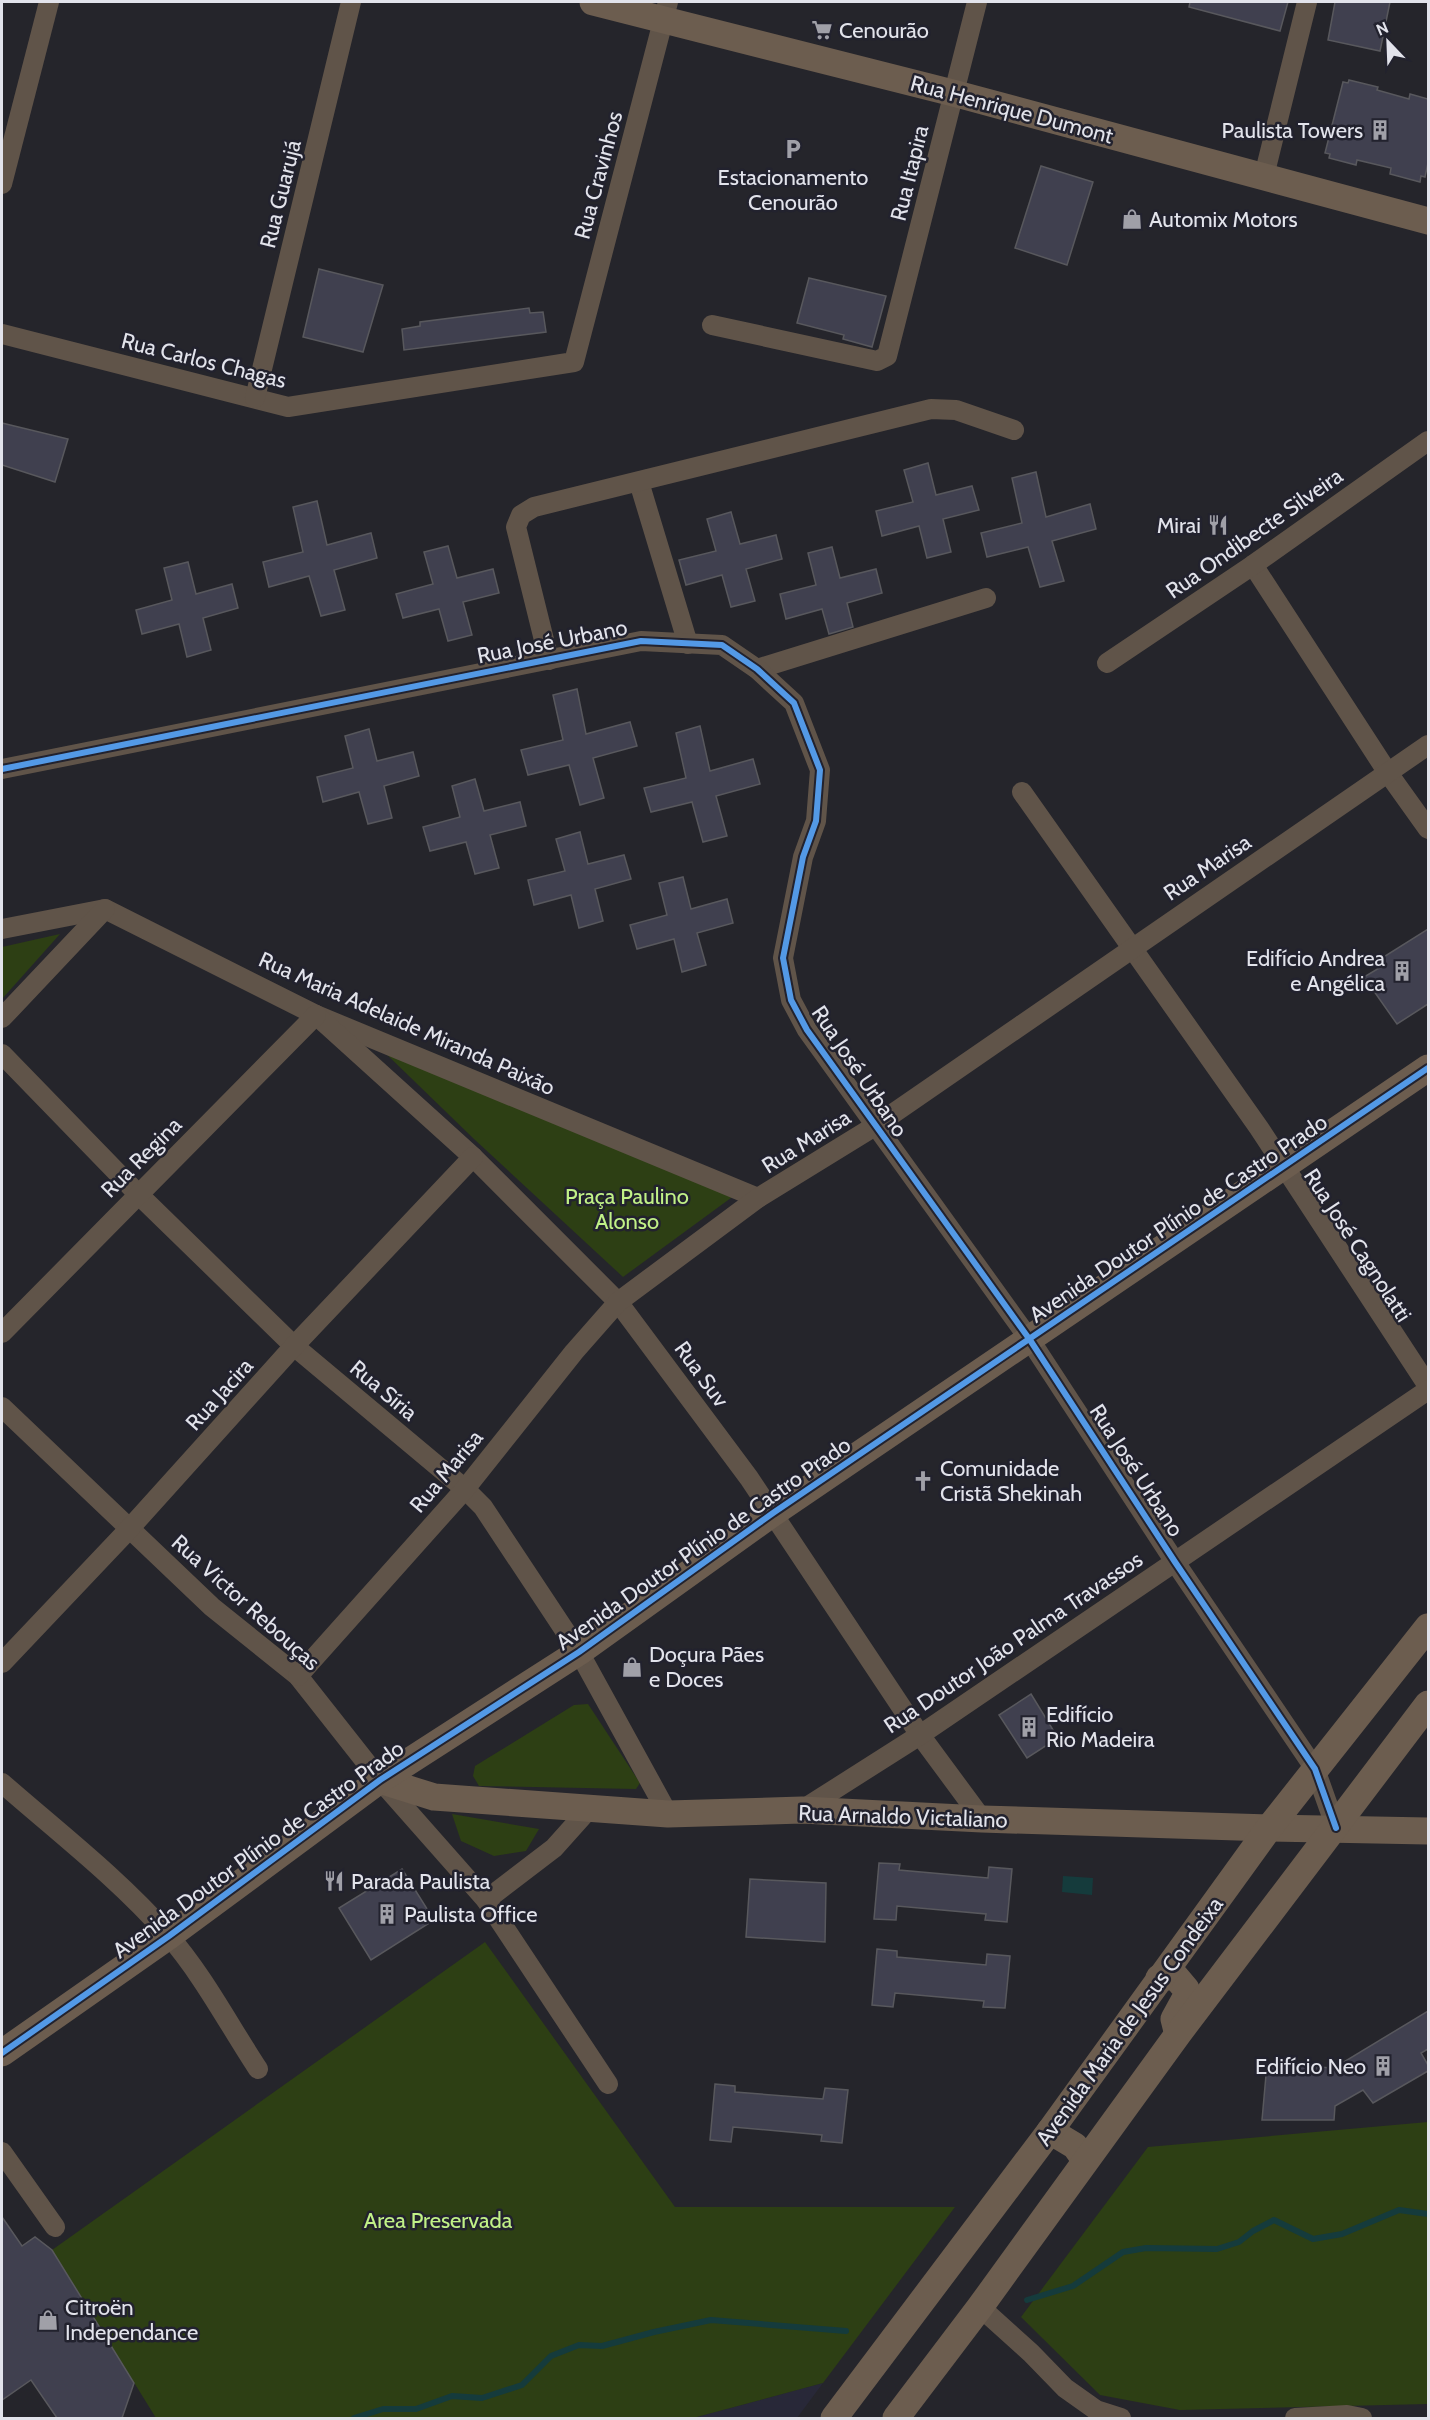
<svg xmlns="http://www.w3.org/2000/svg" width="1430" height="2420" viewBox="0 0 1430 2420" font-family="Cabin,sans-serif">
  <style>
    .built { fill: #282838 }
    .green { fill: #2d3f14 }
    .water { fill: #153b3c }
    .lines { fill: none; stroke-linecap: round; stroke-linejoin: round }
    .stream { stroke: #153b3c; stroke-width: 6 }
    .building { fill: #40404f; stroke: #58585d; stroke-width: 1.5 }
    .street { stroke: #605449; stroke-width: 20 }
    .secondary { stroke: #6c5d4f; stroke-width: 27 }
    .cycleway-casing { stroke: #22222e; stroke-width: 10 }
    .cycleway { stroke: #5399e6; stroke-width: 6 }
    .labels { text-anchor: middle; stroke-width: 5; stroke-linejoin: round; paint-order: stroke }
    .poi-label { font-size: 22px; fill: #e2e3eb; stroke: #22222e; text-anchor: start }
    .street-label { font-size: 22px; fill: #e2e3eb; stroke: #22222e }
    .park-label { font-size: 22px; fill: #c1f187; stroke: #22222e }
  </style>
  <rect width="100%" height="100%" fill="#25252b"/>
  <path class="built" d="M823,2383L797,2418H693Z"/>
  <g class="green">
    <path d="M60,934L2,999V947Z"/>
    <path d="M378,1046L735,1195L623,1277L474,1139Z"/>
    <path d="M588,1704L640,1783L636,1789L479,1786L473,1776L475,1766L574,1705Z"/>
    <path d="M452,1814L539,1829L526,1851L494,1856L461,1841Z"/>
    <path d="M485,1942L675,2207H955L823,2383L693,2418H156L52,2250Z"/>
    <path d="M1428,2122V2404L1180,2410L1100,2395L1021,2317L1148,2147Z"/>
  </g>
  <path class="water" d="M1063,1876L1093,1878L1092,1895L1062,1892Z"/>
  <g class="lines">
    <g class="stream">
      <path d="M1027,2300L1073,2286L1123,2252L1146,2248L1217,2249L1239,2242L1253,2231L1274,2220L1313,2239L1342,2234L1399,2210L1428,2214"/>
      <path d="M354,2418L383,2409H416L452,2396L482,2398L522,2385L551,2356L579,2345L602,2346L654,2332L711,2320L846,2331"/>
    </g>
  </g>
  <g class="building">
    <path d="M1190,2H1288L1280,31L1189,7Z"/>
    <path d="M1335,2H1390L1380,51L1328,40Z"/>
    <path d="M1349,80L1378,87L1377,90L1409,99L1410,94L1428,99V163L1425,177L1421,176L1420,182L1390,174L1391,168L1357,160L1356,165L1329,158L1330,154L1325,153L1343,82L1348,83Z"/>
    <path d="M1041,166L1093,182L1067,265L1015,248Z"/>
    <path d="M319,269L383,285L363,352L303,337Z"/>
    <path d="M809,278L886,296L872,347L843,339L844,335L797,323Z"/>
    <path d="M529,308L530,313L543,312L546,332L404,350L402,329L420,326V322Z"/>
    <path d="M2,423L68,439L55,482L2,465Z"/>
    <path d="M928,463L936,495L972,486L979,510L943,519L951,552L927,558L919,526L882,536L876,511L913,502L904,470Z"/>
    <path d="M1036,472L1046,517L1090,504L1096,529L1052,541L1064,581L1040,587L1028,547L987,557L981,533L1022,523L1012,478Z"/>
    <path d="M317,501L327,545L371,533L377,558L334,570L345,610L321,616L309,576L269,587L263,562L303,552L293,507Z"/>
    <path d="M731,512L740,544L776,535L782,559L746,569L755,601L731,607L722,575L686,585L679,560L716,551L707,519Z"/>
    <path d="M448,546L457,578L493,569L499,593L463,602L472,635L448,641L439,609L403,618L396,594L433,584L424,552Z"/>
    <path d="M832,547L840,578L876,569L882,593L847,603L853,627L829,634L822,609L786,619L780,594L816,585L808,553Z"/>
    <path d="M188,562L196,594L232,584L238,608L203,618L211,650L187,657L179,624L142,634L136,610L172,600L164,568Z"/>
    <path d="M577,689L586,734L630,722L637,746L593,758L604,798L580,805L569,765L528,775L521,750L563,740L553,695Z"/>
    <path d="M700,726L710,771L753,759L760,784L716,796L727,836L703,842L692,802L651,812L644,788L686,778L676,733Z"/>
    <path d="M369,729L377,761L413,752L419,776L384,786L392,818L368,824L359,792L323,802L317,777L353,768L345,736Z"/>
    <path d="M475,779L484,811L520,802L526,826L490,835L499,868L475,874L466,842L430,851L423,827L460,817L452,786Z"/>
    <path d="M580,832L588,864L624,855L631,879L595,889L603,921L579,928L571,895L534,905L528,880L565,871L556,839Z"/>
    <path d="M683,877L691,909L727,899L733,923L697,933L706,965L682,972L674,939L637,949L630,925L667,915L659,883Z"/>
    <path d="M1428,929V1004L1397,1024L1364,977L1386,964L1382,958Z"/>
    <path d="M1031,1694L1058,1738L1027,1758L999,1715Z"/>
    <path d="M879,1863L900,1864L899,1870L988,1878L989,1867L1012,1869L1007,1922L985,1920L986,1914L897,1906L896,1920L874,1919Z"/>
    <path d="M402,1869L434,1920L371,1960L339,1908Z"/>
    <path d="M750,1879L826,1883L825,1942L746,1937Z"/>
    <path d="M877,1949L897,1951V1957L986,1965L987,1954L1010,1956L1005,2008L983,2007L984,2001L895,1993L893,2007L872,2005Z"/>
    <path d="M1428,2011V2049L1421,2053L1428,2065V2071L1373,2103L1363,2090L1335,2106L1334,2120H1262L1267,2064L1334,2068Z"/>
    <path d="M715,2084L735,2086V2092L823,2099L825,2088L848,2090L842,2143L821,2141L822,2135L733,2127L731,2142L710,2140Z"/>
    <path d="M2,2217L22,2246L35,2237L52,2250L134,2383L122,2418H57L31,2380L2,2400Z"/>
  </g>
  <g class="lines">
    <g class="street">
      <path d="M1264,176L1307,2"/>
      <path d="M2,184L49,2"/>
      <path d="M712,325L877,361L887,356L977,2"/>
      <path d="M2,334L288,407L574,362L668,2"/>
      <path d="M255,398L351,2"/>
      <path d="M639,482L688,644"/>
      <path d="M1253,565L1388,773L1428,829"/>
      <path d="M549,660L516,527L521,515L534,507L931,409L956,410L1014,430"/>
      <path d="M1107,663L1253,565L1428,441"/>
      <path d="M757,669L986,598"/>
      <path d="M2,769L641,641L722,645L757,669L794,703L820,770L816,821L803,857L783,958L791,1000L807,1030L1030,1340L1175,1562L1315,1769L1336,1828"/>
      <path d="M1022,792L1259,1128L1428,1386"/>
      <path d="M2,929L105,909L316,1015L758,1198"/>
      <path d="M316,1015L473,1157L618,1302L749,1478L920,1735L982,1819"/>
      <path d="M2,1018L105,909"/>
      <path d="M2,1054L138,1194L294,1346L465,1489L483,1507L579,1652L668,1814"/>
      <path d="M2,1333L316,1015"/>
      <path d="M2,1407L212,1607L298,1676L380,1780L486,1900L608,2084"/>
      <path d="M2,1663L130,1528L294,1346L473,1157"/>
      <path d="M298,1676L465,1489L574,1352L618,1302L758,1198L875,1126L1428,745"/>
      <path d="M2,1783C58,1832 119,1879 168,1935C203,1975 229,2025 258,2069"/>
      <path d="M802,1810L920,1735L1428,1390"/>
      <path d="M486,1900L554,1848L588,1810"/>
      <path d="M2,2152L55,2227"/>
      <path d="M980,2307L1031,2353L1065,2388L1096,2410L1121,2418"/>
      <path d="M1295,2418L1347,2415L1362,2418"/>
    </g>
    <g class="secondary">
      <path d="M593,2L953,93L1428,221"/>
      <path d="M380,1780L434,1797L668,1814L802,1810L982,1819L1269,1828L1428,1831"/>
      <path d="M1159,1978L1175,1976L1186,1989V1997L1174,2019L1176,2027"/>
      <path d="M2,2053L169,1936L380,1780L579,1652L773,1513L1428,1068"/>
      <path d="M1050,2131L1075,2146L1085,2160"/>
      <path d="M834,2418L1050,2131L1269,1828L1428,1627"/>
      <path d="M896,2418L980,2307L1178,2034L1428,1704"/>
    </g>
    <g class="cycleway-casing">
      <g id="cycleway">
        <path d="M2,769L641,641L722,645L757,669L794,703L820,770L816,821L803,857L783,958L791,1000L807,1030L1030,1340L1175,1562L1315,1769L1336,1828"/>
        <path d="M2,2053L169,1936L380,1780L579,1652L773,1513L1428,1068"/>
      </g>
    </g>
    <use href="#cycleway" class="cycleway"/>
  </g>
  <defs>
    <g id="supermarket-bare" transform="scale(1.62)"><path d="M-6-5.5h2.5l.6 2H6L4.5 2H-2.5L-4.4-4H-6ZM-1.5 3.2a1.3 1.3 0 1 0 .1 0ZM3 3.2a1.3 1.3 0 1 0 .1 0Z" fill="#a0a0a8" stroke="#22222e" stroke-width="2.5" paint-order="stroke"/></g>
    <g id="building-bare" transform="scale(1.62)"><path d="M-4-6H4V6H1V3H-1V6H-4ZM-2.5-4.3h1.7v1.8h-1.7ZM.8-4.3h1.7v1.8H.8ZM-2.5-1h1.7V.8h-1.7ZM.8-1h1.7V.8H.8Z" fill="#a0a0a8" stroke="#22222e" stroke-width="2.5" paint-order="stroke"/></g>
    <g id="parking-bare" transform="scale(1.62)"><path d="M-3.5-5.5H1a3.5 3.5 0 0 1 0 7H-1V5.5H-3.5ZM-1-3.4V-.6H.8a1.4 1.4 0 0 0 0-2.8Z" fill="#a0a0a8" stroke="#22222e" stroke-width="2.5" paint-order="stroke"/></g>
    <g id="shop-bare" transform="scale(1.62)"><path d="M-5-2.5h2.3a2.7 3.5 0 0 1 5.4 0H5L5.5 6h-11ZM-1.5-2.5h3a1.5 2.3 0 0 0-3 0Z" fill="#a0a0a8" stroke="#22222e" stroke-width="2.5" paint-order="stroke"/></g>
    <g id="restaurant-bare" transform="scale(1.62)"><path d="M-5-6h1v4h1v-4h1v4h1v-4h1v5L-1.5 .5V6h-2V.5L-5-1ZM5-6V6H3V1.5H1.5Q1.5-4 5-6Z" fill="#a0a0a8" stroke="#22222e" stroke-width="2.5" paint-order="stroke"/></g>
    <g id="church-bare" transform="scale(1.62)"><path d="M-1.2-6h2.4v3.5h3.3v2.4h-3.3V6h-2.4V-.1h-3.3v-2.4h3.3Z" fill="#a0a0a8" stroke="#22222e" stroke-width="2.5" paint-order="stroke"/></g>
  </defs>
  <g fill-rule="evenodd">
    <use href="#supermarket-bare" x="822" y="30"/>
    <use href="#building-bare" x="1380" y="130"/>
    <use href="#parking-bare" x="793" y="149"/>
    <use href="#shop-bare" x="1132" y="219"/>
    <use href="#restaurant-bare" x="1218" y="525"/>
    <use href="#building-bare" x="1402" y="971"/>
    <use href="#church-bare" x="923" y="1481"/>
    <use href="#shop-bare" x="632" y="1667"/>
    <use href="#building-bare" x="1029" y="1727"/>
    <use href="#restaurant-bare" x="334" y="1881"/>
    <use href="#building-bare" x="387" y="1914"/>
    <use href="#building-bare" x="1383" y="2066"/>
    <use href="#shop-bare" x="48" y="2320"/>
  </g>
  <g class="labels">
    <g class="poi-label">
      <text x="839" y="38">Cenourão</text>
      <text x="1363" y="138" text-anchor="end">Paulista Towers</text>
      <text x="793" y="185" text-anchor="middle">Estacionamento<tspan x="793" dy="25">Cenourão</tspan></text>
      <text x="1149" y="227">Automix Motors</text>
      <text x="1201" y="533" text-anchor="end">Mirai</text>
      <text x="1385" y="966" text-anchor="end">Edifício Andrea<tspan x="1385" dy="25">e Angélica</tspan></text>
      <text x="940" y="1476">Comunidade<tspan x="940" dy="25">Cristã Shekinah</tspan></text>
      <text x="649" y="1662">Doçura Pães<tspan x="649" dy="25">e Doces</tspan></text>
      <text x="1046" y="1722">Edifício<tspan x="1046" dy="25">Rio Madeira</tspan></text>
      <text x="351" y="1889">Parada Paulista</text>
      <text x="404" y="1922">Paulista Office</text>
      <text x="1366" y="2074" text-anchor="end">Edifício Neo</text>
      <text x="65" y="2315">Citroën<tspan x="65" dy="25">Independance</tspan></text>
    </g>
    <g class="street-label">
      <text transform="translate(1012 109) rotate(15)" y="8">Rua Henrique Dumont</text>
      <text transform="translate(909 173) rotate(-76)" y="8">Rua Itapira</text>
      <text transform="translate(598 175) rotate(-75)" y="8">Rua Cravinhos</text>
      <text transform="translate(280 194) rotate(-76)" y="8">Rua Guarujá</text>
      <text transform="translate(204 360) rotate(14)" y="8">Rua Carlos Chagas</text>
      <text transform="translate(1254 533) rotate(-35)" y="8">Rua Ondibecte Silveira</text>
      <text transform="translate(552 641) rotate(-11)" y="8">Rua José Urbano</text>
      <text transform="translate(1207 867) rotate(-34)" y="8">Rua Marisa</text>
      <text transform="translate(407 1023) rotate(24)" y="8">Rua Maria Adelaide Miranda Paixão</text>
      <text transform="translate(860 1071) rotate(56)" y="8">Rua José Urbano</text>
      <text transform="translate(806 1141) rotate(-32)" y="8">Rua Marisa</text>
      <text transform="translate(141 1157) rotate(-45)" y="8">Rua Regina</text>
      <text transform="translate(1178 1218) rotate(-34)" y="8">Avenida Doutor Plínio de Castro Prado</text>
      <text transform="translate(1358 1245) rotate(57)" y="8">Rua José Cagnolatti</text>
      <text transform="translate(702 1374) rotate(54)" y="8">Rua Suv</text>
      <text transform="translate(384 1390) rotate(40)" y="8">Rua Síria</text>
      <text transform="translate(219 1394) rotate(-48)" y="8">Rua Jacira</text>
      <text transform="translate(1137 1470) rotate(57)" y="8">Rua José Urbano</text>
      <text transform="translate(446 1471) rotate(-50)" y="8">Rua Marisa</text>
      <text transform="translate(703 1543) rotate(-35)" y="8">Avenida Doutor Plínio de Castro Prado</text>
      <text transform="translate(246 1602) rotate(42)" y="8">Rua Victor Rebouças</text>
      <text transform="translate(1013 1642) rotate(-34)" y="8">Rua Doutor João Palma Travassos</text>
      <text transform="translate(903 1816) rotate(2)" y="8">Rua Arnaldo Victaliano</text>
      <text transform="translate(258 1849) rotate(-36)" y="8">Avenida Doutor Plínio de Castro Prado</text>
      <text transform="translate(1129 2021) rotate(-54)" y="8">Avenida Maria de Jesus Condeixa</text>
    </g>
    <g class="park-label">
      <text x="627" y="1204">Praça Paulino<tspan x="627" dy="25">Alonso</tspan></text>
      <text x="438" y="2228">Area Preservada</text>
    </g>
  </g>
  <rect width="1430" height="2420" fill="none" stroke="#e2e3eb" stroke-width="6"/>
  <g transform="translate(1388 42) rotate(337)" stroke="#22222e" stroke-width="4.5" paint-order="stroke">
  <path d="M0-4.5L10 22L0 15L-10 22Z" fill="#e2e3eb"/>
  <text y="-9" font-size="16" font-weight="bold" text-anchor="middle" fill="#e2e3eb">N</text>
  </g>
</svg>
